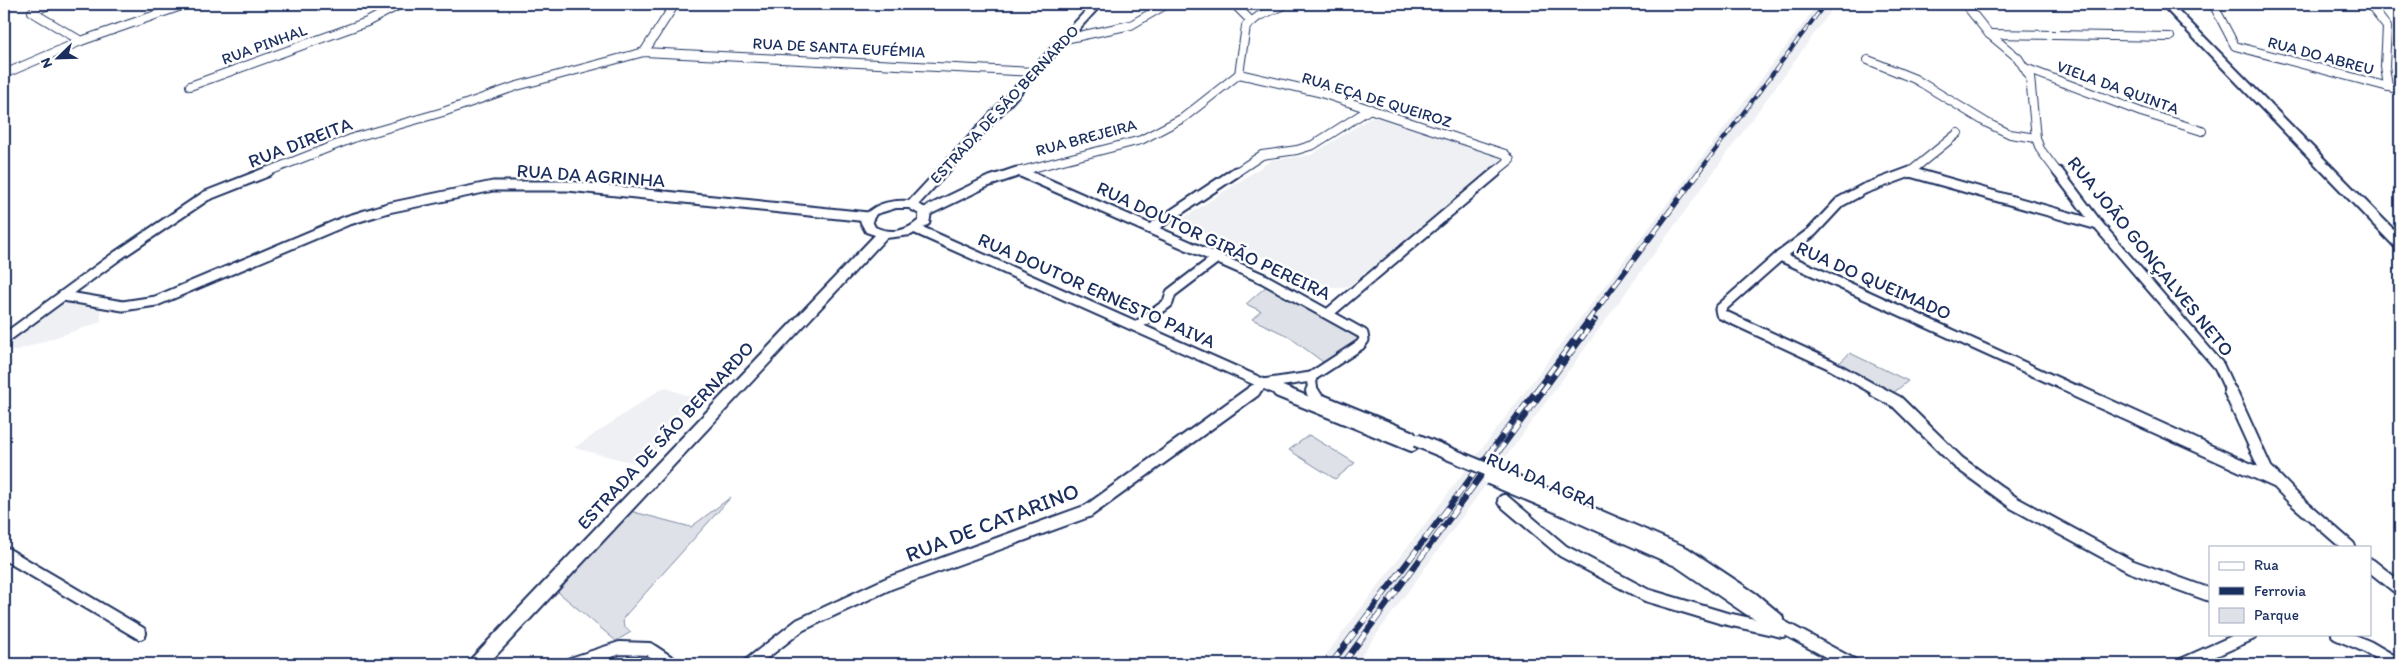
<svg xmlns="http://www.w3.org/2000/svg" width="2404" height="668" viewBox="0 0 2404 668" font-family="Itim,sans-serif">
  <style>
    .built { fill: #eff0f4 }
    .green { fill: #dee1e7; stroke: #7c88a2 }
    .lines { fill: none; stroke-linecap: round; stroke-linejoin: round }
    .street-far2-casing { stroke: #1b2f5e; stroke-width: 10 }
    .street-far1-casing { stroke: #1b2f5e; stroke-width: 13 }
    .street-casing { stroke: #1b2f5e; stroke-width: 16 }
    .secondary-casing { stroke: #1b2f5e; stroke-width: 4 }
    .primary-casing { stroke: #1b2f5e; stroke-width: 4 }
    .street-far2 { stroke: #fff; stroke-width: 8 }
    .street-far1 { stroke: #fff; stroke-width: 9 }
    .street { stroke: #fff; stroke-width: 12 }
    .secondary { fill: #fff; fill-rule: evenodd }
    .primary { fill: #fff; fill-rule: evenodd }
    .rail-far2-casing { stroke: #1b2f5e; stroke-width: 4 }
    .rail-far1-casing { stroke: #1b2f5e; stroke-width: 5.5 }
    .rail-casing { stroke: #1b2f5e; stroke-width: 6 }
    .rail-far2 { stroke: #fff; stroke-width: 2.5; stroke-dasharray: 8; stroke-linecap: butt }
    .rail-far1 { stroke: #fff; stroke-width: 4; stroke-dasharray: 11; stroke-linecap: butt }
    .rail { stroke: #fff; stroke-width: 4.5; stroke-dasharray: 13; stroke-linecap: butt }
    .street-bridge-casing { stroke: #1b2f5e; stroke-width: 16; stroke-linecap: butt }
    .street-bridge { stroke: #fff; stroke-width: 12 }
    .labels { text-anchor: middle; stroke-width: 5; stroke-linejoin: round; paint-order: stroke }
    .far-street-label { font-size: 16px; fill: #1b2f5e; stroke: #fff }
    .street-label { font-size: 19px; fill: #1b2f5e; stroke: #fff }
    .near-street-label { font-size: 22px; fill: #1b2f5e; stroke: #fff }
  </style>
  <rect width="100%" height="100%" fill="#fff"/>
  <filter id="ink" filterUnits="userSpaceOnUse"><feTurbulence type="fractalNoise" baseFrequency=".02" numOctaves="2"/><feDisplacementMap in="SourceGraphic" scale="10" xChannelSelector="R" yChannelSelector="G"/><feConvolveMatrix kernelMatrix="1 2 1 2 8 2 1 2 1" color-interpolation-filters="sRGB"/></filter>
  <g filter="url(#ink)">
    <g class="built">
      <path d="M1818,4H1836L1355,664H1319Z"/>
      <path d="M1381,117L1496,155L1503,161L1349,286L1333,288L1187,225L1184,218L1272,160L1311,155L1370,118Z"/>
      <path d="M67,301L100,305L101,322L15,351L4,348V345Z"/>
      <path d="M664,387L701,401L642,465L574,448Z"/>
    </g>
    <g class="green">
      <path d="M1269,284L1360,338V342L1323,362L1288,336L1252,319L1261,311L1246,304Z"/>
      <path d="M1850,353L1908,381L1892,394L1838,364Z"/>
      <path d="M1309,435L1355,463L1335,479L1289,450Z"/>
      <path d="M731,497L624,617C622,625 624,628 631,632L616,641L558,592L630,511L691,527Z"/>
    </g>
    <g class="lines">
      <g class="street-far2-casing">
        <g id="street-far2">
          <path d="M50,4L32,12L81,41"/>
          <path d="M1234,4L1252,22"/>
          <path d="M1965,4L1989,34L2018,58L2030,77L2036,138L2040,149L2058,173"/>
          <path d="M2213,4L2235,46L2400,90"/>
          <path d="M2369,4L2387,27L2385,66L2388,87"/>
          <path d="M1989,34L2170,37"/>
          <path d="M1065,39L1131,25L1167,4"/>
          <path d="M644,52L675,4"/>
          <path d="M1868,60L1915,79L1987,123L2010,134L2036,138"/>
          <path d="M2025,68L2141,112L2202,131"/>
          <path d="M4,74L81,41L187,4"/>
          <path d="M1239,74L1318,92L1505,154L1510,160L1494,173"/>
          <path d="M190,86L367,22L401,4"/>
          <path d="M1019,171L1024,173"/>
          <path d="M1910,172L1958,133"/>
          <path d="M264,173L356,137L443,112L517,86L644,52L1033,72"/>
          <path d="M1013,173L1141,140L1183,118L1239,74L1246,26L1259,16L1286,4"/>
          <path d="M1235,173L1262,155L1297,150L1313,145L1370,109"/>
          <path d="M1907,173H1914"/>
        </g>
      </g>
      <g class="street-far1-casing">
        <g id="street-far1">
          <path d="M1021,172L1264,279L1363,334L1364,340L1360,345L1311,377L1263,384L1252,392"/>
          <path d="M2058,172L2098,225L2219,366L2231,392"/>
          <path d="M925,212L987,182L1017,172"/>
          <path d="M1152,228L1236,172"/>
          <path d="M916,229L1282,392"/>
          <path d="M1780,256L1720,309L1721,314L1829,364L1879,392"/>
          <path d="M63,296L123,306L156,301L346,221L388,208L493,186H568L868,217"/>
          <path d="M1329,313L1496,172"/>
          <path d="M1137,326L1168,303L1171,293L1217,258"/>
          <path d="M4,339L117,256L206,196L267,172"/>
          <path d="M1311,377L1313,392"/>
          <path d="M2079,392L1780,256L1812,232L1840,202L1864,189L1910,172L2098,225"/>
        </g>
      </g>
      <g class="street-casing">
        <g id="street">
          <path d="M1279,391L1412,445"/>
          <path d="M1312,391L1317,399L1410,437"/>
          <path d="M1876,391L1897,402L1958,462L2014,503L2130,566L2210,595"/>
          <path d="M2076,391L2275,481"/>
          <path d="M2230,391L2266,470L2293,498L2349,547"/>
          <path d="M1554,497L1684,553L1753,599L1777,619"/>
          <path d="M1504,501L1563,551L1646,595L1723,618L1782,631"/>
          <path d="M1549,503L1679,561L1749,609L1851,664"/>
          <path d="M4,553L140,633"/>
          <path d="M2370,565L2400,589"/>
          <path d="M2338,634L2368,647L2397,664"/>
          <path d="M571,664L620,648L649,649L672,664"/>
          <path d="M750,664L800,625L890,583L1088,511L1254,391"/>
          <path d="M2184,664L2251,634"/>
        </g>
      </g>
      <g class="secondary-casing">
        <path id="secondary" d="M1092,4H1102L919,204L931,212L929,224L911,235L886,238L488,664H468L471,659L875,235L866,232L860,221C872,204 889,200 909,201ZM896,208H909L919,214V220C906,232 890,234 875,227L872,221L876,214Z"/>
      </g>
      <g class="primary-casing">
        <path id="primary" d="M2161,4H2172L2400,236V248L2395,247Z"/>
      </g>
      <use href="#street-far2" class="street-far2"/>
      <use href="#street-far1" class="street-far1"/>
      <use href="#street" class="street"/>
      <use href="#secondary" class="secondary"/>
      <use href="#primary" class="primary"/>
      <g class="rail-far2-casing">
        <path id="rail-far2" d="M1698,173L1825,4"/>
      </g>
      <g class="rail-far1-casing">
        <g id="rail-far1">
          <path d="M1535,392L1699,172"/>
          <path d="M1542,392L1595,320"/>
        </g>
      </g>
      <g class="rail-casing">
        <g id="rail">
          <path d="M1331,664L1536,391"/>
          <path d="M1343,664L1543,391"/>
        </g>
      </g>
      <use href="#rail-far2" class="rail-far2"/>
      <use href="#rail-far1" class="rail-far1"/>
      <use href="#rail" class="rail"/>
      <g class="street-bridge-casing">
        <g id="street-bridge">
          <path d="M1416,440L1554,497"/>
          <path d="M1489,478L1549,503"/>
        </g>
      </g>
      <use href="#street-bridge" class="street-bridge"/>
    </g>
  </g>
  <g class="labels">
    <g class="far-street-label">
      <text transform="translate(264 44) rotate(-20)" y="6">RUA PINHAL</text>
      <text transform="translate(839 47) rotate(3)" y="6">RUA DE SANTA EUFÉMIA</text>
      <text transform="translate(2321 55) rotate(15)" y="6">RUA DO ABREU</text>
      <text transform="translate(2118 87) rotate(20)" y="6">VIELA DA QUINTA</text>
      <text transform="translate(1377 99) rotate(17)" y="6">RUA EÇA DE QUEIROZ</text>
      <text transform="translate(1004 104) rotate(-47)" y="6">ESTRADA DE SÃO BERNARDO</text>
      <text transform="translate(1086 137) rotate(-15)" y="6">RUA BREJEIRA</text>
    </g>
    <g class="street-label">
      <text transform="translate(300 142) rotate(-21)" y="7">RUA DIREITA</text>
      <text transform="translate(591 175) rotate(4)" y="7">RUA DA AGRINHA</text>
      <text transform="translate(1214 240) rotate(25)" y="7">RUA DOUTOR GIRÃO PEREIRA</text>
      <text transform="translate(2151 256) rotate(51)" y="7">RUA JOÃO GONÇALVES NETO</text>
      <text transform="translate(1874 280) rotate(24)" y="7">RUA DO QUEIMADO</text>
      <text transform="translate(1097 290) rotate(24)" y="7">RUA DOUTOR ERNESTO PAIVA</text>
      <text transform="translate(665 435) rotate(-47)" y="7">ESTRADA DE SÃO BERNARDO</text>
      <text transform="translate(1542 480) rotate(23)" y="7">RUA DA AGRA</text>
    </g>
    <g class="near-street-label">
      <text transform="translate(992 522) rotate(-21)" y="8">RUA DE CATARINO</text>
    </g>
  </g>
  <rect width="2404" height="668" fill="none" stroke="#fff" stroke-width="20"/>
  <rect x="10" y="10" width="2384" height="648" fill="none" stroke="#1b2f5e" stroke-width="2" filter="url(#ink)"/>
  <rect x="2209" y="546" width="162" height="90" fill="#ffffff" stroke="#a4acbf"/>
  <rect x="2219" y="562" width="25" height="8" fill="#ffffff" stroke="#a4acbf"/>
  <text x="2254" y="570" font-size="15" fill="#1b2f5e">Rua</text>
  <rect x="2219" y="587" width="25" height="8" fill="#1b2f5e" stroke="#a4acbf"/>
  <text x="2254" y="596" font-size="15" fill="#1b2f5e">Ferrovia</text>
  <rect x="2219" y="608" width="25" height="15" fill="#dee1e7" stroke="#a4acbf"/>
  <text x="2254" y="620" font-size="15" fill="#1b2f5e">Parque</text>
  <g transform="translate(58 58) rotate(247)" stroke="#ffffff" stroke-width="4" paint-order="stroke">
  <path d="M0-4L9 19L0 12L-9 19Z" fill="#1b2f5e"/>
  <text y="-8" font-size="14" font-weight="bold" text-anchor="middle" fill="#1b2f5e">N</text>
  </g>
</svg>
